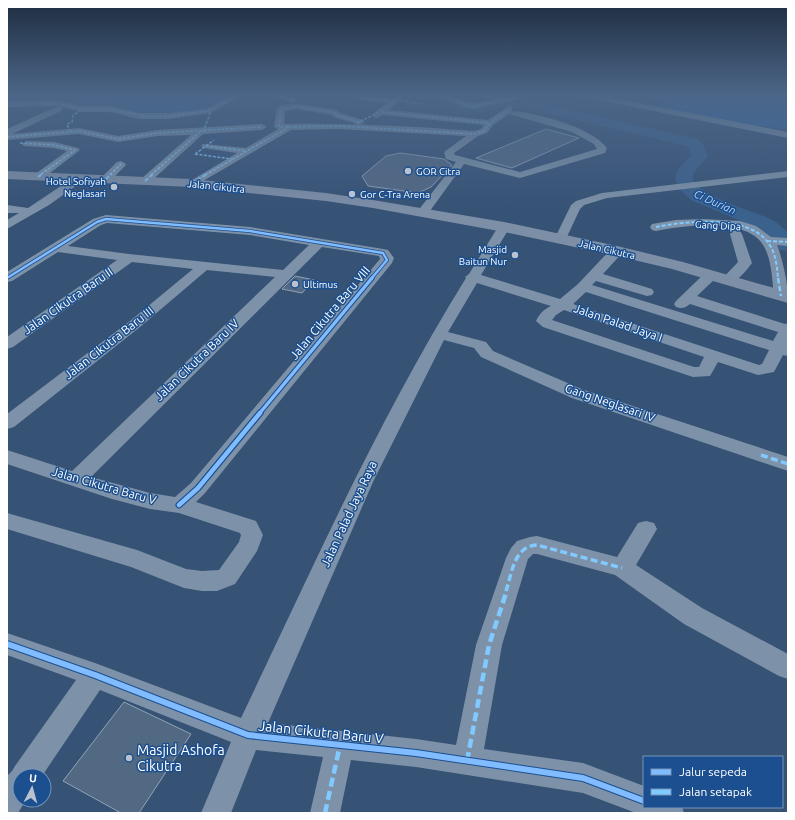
<svg xmlns="http://www.w3.org/2000/svg" width="795" height="820" viewBox="0 0 795 820" font-family="Ubuntu,sans-serif">
  <style>
    .green { fill: #2f66a5 }
    .lines { fill: none; stroke-linecap: round; stroke-linejoin: round }
    .stream { fill: #3b618d; fill-rule: evenodd }
    .river { fill: #3b618d; fill-rule: evenodd }
    .building { fill: #526984; stroke: #92a2b6 }
    .minor { fill: #7d92a8; fill-rule: evenodd }
    .major { fill: #7d8ea7; fill-rule: evenodd }
    .quiet-far4 { stroke: #80caff; stroke-width: 1.5; stroke-dasharray: 3 1.5; stroke-linecap: butt }
    .quiet-far3 { stroke: #80caff; stroke-width: 2; stroke-dasharray: 4 2; stroke-linecap: butt }
    .quiet-far2 { stroke: #80caff; stroke-width: 2.5; stroke-dasharray: 5.5 2.5; stroke-linecap: butt }
    .quiet-far1 { stroke: #80caff; stroke-width: 3.5; stroke-dasharray: 7 3.5; stroke-linecap: butt }
    .quiet { stroke: #80caff; stroke-width: 4.5; stroke-dasharray: 9 4.5; stroke-linecap: butt }
    .cycleway-far3-casing { stroke: #1b4f8f; stroke-width: 4 }
    .cycleway-far2-casing { stroke: #1b4f8f; stroke-width: 5.5 }
    .cycleway-far1-casing { stroke: #1b4f8f; stroke-width: 7 }
    .cycleway-casing { stroke: #1b4f8f; stroke-width: 8 }
    .cycleway-far3 { stroke: #80bcff; stroke-width: 2.5 }
    .cycleway-far2 { stroke: #80bcff; stroke-width: 3.5 }
    .cycleway-far1 { stroke: #80bcff; stroke-width: 4.5 }
    .cycleway { stroke: #80bcff; stroke-width: 6 }
    .poi-dot { fill: #b9c2ce; stroke: #1b4f8f; stroke-width: 1.5 }
    .labels { text-anchor: middle; stroke-width: 3; stroke-linejoin: round; paint-order: stroke }
    .far-poi-label { font-size: 10px; fill: #fff; stroke: #1b4f8f; text-anchor: start }
    .far-street-label { font-size: 10px; fill: #fff; stroke: #1b4f8f }
    .far-water-label { font-size: 11px; font-style: italic; fill: #b5d3f5; stroke: #1b4f8f }
    .street-label { font-size: 12px; fill: #fff; stroke: #1b4f8f }
    .near-street-label { font-size: 14px; fill: #fff; stroke: #1b4f8f }
    .near-poi-label { font-size: 14px; fill: #fff; stroke: #1b4f8f; text-anchor: start }
  </style>
  <rect width="100%" height="100%" fill="#365274"/>
  <g class="green">
    <path d="M7,95H230L199,111L168,115L141,113L113,105H94L63,97L7,100Z"/>
    <path d="M633,95H788V130L654,110L664,101Z"/>
  </g>
  <g class="lines">
    <path class="stream" d="M59,95H61L58,98H56Z"/>
    <g class="river">
      <path d="M36,95H62L87,102L109,103L133,109L135,112L133,115L128,116L109,111L86,110L57,102L7,105V97Z"/>
      <path d="M429,95H447L471,104L518,98L697,139C705,143 704,149 708,156C704,162 695,168 693,176C690,195 760,212 774,221C779,224 784,229 788,233V251L780,250L760,229L691,200L680,189L675,180L677,171L691,155L688,147L686,146L518,106L477,112H466L448,106L431,98Z"/>
    </g>
  </g>
  <g class="building">
    <path d="M546,129L579,138L512,168L476,158Z"/>
    <path d="M400,153L444,159L452,165L431,187L418,193L368,186L362,176L386,156Z"/>
    <path d="M295,276L314,280L302,293L282,289Z"/>
    <path d="M124,702L191,734L139,813H121L63,781Z"/>
  </g>
  <g class="lines">
    <g class="minor">
      <path d="M232,95H242L211,113L169,119H139L111,112H81L57,106L7,107V101L57,100L81,106H111L139,113H169L206,109Z"/>
      <path d="M271,95C280,95 290,94 297,100L293,103Z"/>
      <path d="M398,95H407L389,110L488,120L509,106L512,107V111C537,113 592,127 607,148L605,153L520,178L464,164L427,215H419L417,212L456,162L446,159L444,152L466,136L338,129L291,130L196,185L192,186L187,183L237,153L203,148L201,146L203,144L246,148L278,129L274,127L277,108C286,99 323,108 336,110L340,113L363,120L365,122L360,125L333,117L332,115L296,109L285,111L284,124C347,123 411,126 474,131L481,129L484,125L383,115L377,118L374,117L373,115L374,113L387,103L361,100L357,98L361,96L393,98ZM509,114L572,132L594,144L597,149L520,172L455,155L454,153L478,136L487,133L493,125Z"/>
      <path d="M439,95C453,95 461,102 474,103L515,96L519,98L515,100L474,109L463,107Z"/>
      <path d="M580,95H597L788,132V138L584,97Z"/>
      <path d="M58,106L61,107L62,109L61,111L12,134L79,128L118,136L158,130L262,124L267,127L262,130L203,134L149,183H141L140,181L141,179L191,135L158,136L118,142L79,134L7,140V129Z"/>
      <path d="M27,141L54,142L78,148L80,150L42,179H34L33,177L34,175L67,151L54,148L24,146L22,144Z"/>
      <path d="M121,161L126,164L125,166L110,181H102L101,179L102,177L117,162Z"/>
      <path d="M788,171V177L607,198L584,205L580,209L565,241H557L555,238L571,205L576,201L602,193Z"/>
      <path d="M80,175L84,176L85,178L84,180L49,205L7,229V220L19,213H7V205L28,208L76,176Z"/>
      <path d="M106,215L250,227L383,249L388,250L394,258L392,263L205,493L196,502L256,521L263,535L257,551L235,584L217,591H202L184,588L131,567L7,529V513L137,550L186,569L202,571L219,570L239,542L241,535L240,533L179,513L150,509L112,499L7,464V450L72,471L275,277L207,270L140,327L14,427L7,429V414L130,321L193,269L132,262L13,347L7,349V337L117,260L58,252L12,281L7,282V272L93,219ZM107,223L250,235L309,245L283,270L129,254L68,246L101,225ZM322,247L379,256L380,259L191,483L175,497L150,493L91,477Z"/>
      <path d="M702,219L740,221L756,226L771,237L788,238V246L777,245C781,254 791,292 786,299L781,300L776,299L774,296C772,280 772,259 763,245C747,217 683,225 656,231L652,230L650,227L652,224L676,220Z"/>
      <path d="M504,223L508,224L510,227L481,275L560,299L578,284L612,248H622L624,251L603,274L652,289L654,292L652,295L647,296L596,281L592,285L773,341L778,332L690,304C685,308 682,309 676,307L674,304L676,301L706,272L711,271L716,272L718,275L716,278L697,296L785,324L788,323V356L783,355L774,372L758,375L718,362L710,376L693,377L543,327L536,321C539,314 544,309 551,306L477,283L448,332L486,342L493,351L584,390L788,457V471L572,398L481,357L474,348L444,340L373,482L268,723L416,739L456,745L476,645L506,558L511,548L517,541L530,537L537,536L617,557L638,523L646,521L654,523L657,529L636,565L702,608L788,654V679L779,676L684,624L615,575L537,554H533L528,559L502,645L484,749L583,763L644,786V807H682L684,813H636L583,793L416,767L351,760L340,813H310L323,757L256,750L231,813H201L231,742L100,690L42,776H20V800H26L18,813H7V776L12,771L15,766L76,680L7,655V633L95,663L241,718C312,569 379,418 466,278L465,277L469,274L498,227L500,224ZM586,292L769,350L762,364L759,365L573,304ZM564,310L704,357L699,367H694L552,320L556,315Z"/>
      <path d="M736,230L740,231L742,234L752,263C745,272 735,286 723,283L721,280L738,262L730,234L732,231Z"/>
    </g>
    <path class="major" d="M7,171L192,179L326,193L373,200L504,222L617,246L683,262L788,292V303L672,269L617,256L504,232L373,208L326,201L192,187L7,179Z"/>
    <g class="quiet-far4">
      <path d="M275,95L293,100"/>
      <path d="M443,95L466,105L474,106L515,98"/>
      <path d="M462,95H464"/>
      <path d="M473,95L502,99"/>
      <path d="M361,98L394,101"/>
      <path d="M396,100L421,104"/>
      <path d="M39,103L61,104L81,109H111L144,116H169L208,111L238,95"/>
      <path d="M382,112L490,123"/>
      <path d="M360,122L336,115V113L295,106L291,108H281L279,127L338,126L475,134L484,131L490,123L509,109"/>
      <path d="M356,123L376,114L403,95"/>
      <path d="M70,132L67,124L72,122L73,116L81,109"/>
      <path d="M203,132L210,114L208,111"/>
      <path d="M7,137L79,131L118,139L158,133L262,127"/>
      <path d="M20,143L54,145L75,150L40,175"/>
      <path d="M206,146L246,151"/>
      <path d="M195,154L232,159"/>
      <path d="M195,154L214,140"/>
      <path d="M110,175L121,164"/>
      <path d="M151,175L200,132"/>
      <path d="M205,175L289,127"/>
    </g>
    <g class="quiet-far3">
      <path d="M38,177L42,174"/>
      <path d="M106,179L111,174"/>
      <path d="M145,181L153,174"/>
      <path d="M192,183L207,174"/>
      <path d="M656,227C686,221 750,214 769,244C776,254 777,267 778,279"/>
      <path d="M767,241L788,242"/>
    </g>
    <path class="quiet-far2" d="M778,278L781,296"/>
    <g class="quiet-far1">
      <path d="M761,455L788,464"/>
      <path d="M506,591C512,573 514,546 537,545L622,568"/>
    </g>
    <g class="quiet">
      <path d="M467,761L489,645L507,590"/>
      <path d="M325,813L340,745"/>
    </g>
    <g class="cycleway-far3-casing">
      <path id="cycleway-far3" d="M7,278L97,222L106,219L250,231L383,253L387,260L371,279"/>
    </g>
    <g class="cycleway-far2-casing">
      <path id="cycleway-far2" d="M259,414L372,278"/>
    </g>
    <g class="cycleway-far1-casing">
      <path id="cycleway-far1" d="M179,505L198,488L260,413"/>
    </g>
    <g class="cycleway-casing">
      <path id="cycleway" d="M7,644L95,675L248,735L416,753L583,778L644,801"/>
    </g>
    <use href="#cycleway-far3" class="cycleway-far3"/>
    <use href="#cycleway-far2" class="cycleway-far2"/>
    <use href="#cycleway-far1" class="cycleway-far1"/>
    <use href="#cycleway" class="cycleway"/>
  </g>
  <linearGradient id="sky" x2="0" y2="1"><stop stop-color="#1e2d40"/><stop offset="0.45" stop-color="#4c6688"/><stop offset="1" stop-color="#4c6688" stop-opacity="0"/></linearGradient>
  <rect width="795" height="210" fill="url(#sky)"/>
  <g class="poi-dot">
    <circle cx="408" cy="171" r="4"/>
    <circle cx="114" cy="187" r="4"/>
    <circle cx="352" cy="194" r="4"/>
    <circle cx="515" cy="255" r="4"/>
    <circle cx="295" cy="284" r="4"/>
    <circle cx="129" cy="758" r="4"/>
  </g>
  <g class="labels">
    <g class="far-poi-label">
      <text x="416" y="175">GOR Citra</text>
      <text x="106" y="185" text-anchor="end">Hotel Sofiyah<tspan x="106" dy="12">Neglasari</tspan></text>
      <text x="360" y="198">Gor C-Tra Arena</text>
      <text x="507" y="253" text-anchor="end">Masjid<tspan x="507" dy="12">Baitun Nur</tspan></text>
      <text x="303" y="288">Ultimus</text>
    </g>
    <g class="far-street-label">
      <text transform="translate(216 186) rotate(6)" y="4">Jalan Cikutra</text>
      <text transform="translate(718 225) rotate(3)" y="4">Gang Dipa</text>
      <text transform="translate(607 249) rotate(13)" y="4">Jalan Cikutra</text>
    </g>
    <g class="far-water-label">
      <text transform="translate(715 202) rotate(24)" y="4">Ci Durian</text>
    </g>
    <g class="street-label">
      <text transform="translate(68 301) rotate(-35)" y="4">Jalan Cikutra Baru II</text>
      <text transform="translate(330 313) rotate(-50)" y="4">Jalan Cikutra Baru VIII</text>
      <text transform="translate(618 323) rotate(19)" y="4">Jalan Palad Jaya I</text>
      <text transform="translate(109 343) rotate(-38)" y="4">Jalan Cikutra Baru III</text>
      <text transform="translate(197 360) rotate(-44)" y="4">Jalan Cikutra Baru IV</text>
      <text transform="translate(610 403) rotate(19)" y="4">Gang Neglasari IV</text>
      <text transform="translate(104 486) rotate(16)" y="4">Jalan Cikutra Baru V</text>
      <text transform="translate(349 514) rotate(-65)" y="4">Jalan Palad Jaya Raya</text>
    </g>
    <g class="near-street-label">
      <text transform="translate(321 732) rotate(6)" y="5">Jalan Cikutra Baru V</text>
    </g>
    <g class="near-poi-label">
      <text x="137" y="755">Masjid Ashofa<tspan x="137" dy="16">Cikutra</tspan></text>
    </g>
  </g>
  <rect width="795" height="820" fill="none" stroke="#ffffff" stroke-width="16"/>
  <rect x="643" y="756" width="140" height="52" fill="#1b4f8f" stroke="#7695bc"/>
  <rect x="651" y="769" width="20" height="6" fill="#80bcff" stroke="#7695bc"/>
  <text x="679" y="776" font-size="12" fill="#ffffff">Jalur sepeda</text>
  <rect x="651" y="789" width="20" height="6" fill="#80caff" stroke="#7695bc"/>
  <text x="679" y="796" font-size="12" fill="#ffffff">Jalan setapak</text>
  <g transform="translate(32 788) rotate(6)"><circle r="19" fill="#1b4f8f" stroke="#7695bc"/>
  <path d="M0-3L7 15L0 10L-7 15Z" fill="#b9c2ce"/>
  <text y="-6" font-size="11" font-weight="bold" text-anchor="middle" fill="#ffffff">U</text>
  </g>
</svg>
